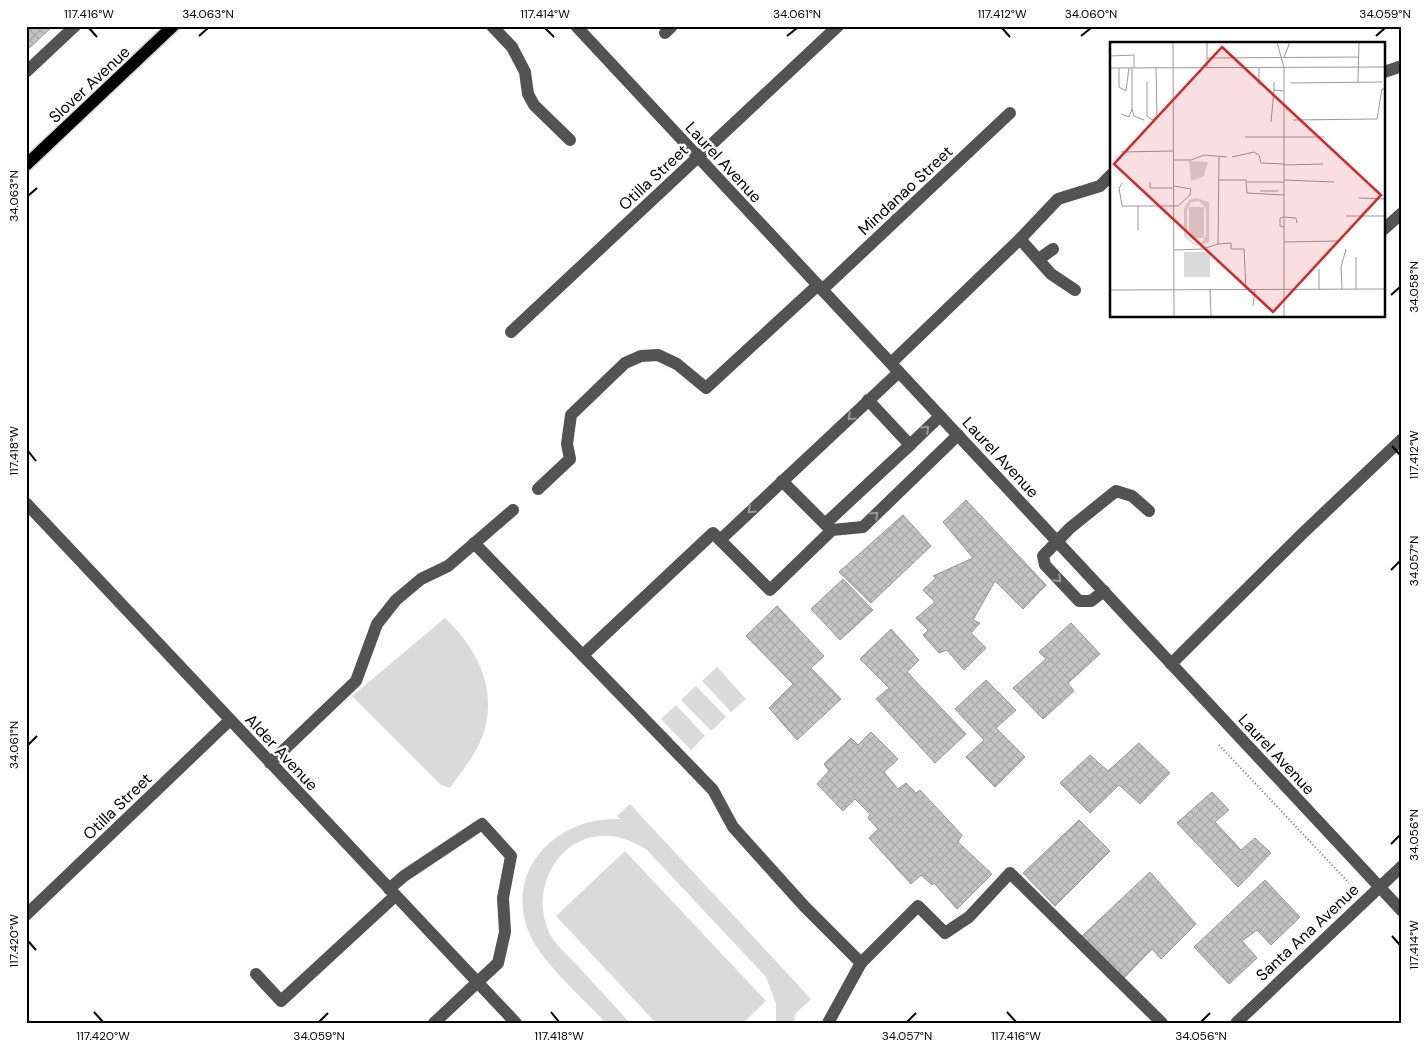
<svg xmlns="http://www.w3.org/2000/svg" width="1428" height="1049" viewBox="0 0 1428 1049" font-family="'DM Sans',sans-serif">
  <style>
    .grass { fill: #dadada }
    .building { fill: url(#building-cross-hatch); stroke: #979797 }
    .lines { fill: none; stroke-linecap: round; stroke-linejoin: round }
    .major-casing { stroke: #dbdbdb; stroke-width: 15 }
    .path { stroke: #757575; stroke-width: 2; stroke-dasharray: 1 2.5; stroke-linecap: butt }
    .minor { stroke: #535353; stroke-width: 12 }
    .major { stroke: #000; stroke-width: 12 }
    .oneway { stroke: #989898 }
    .ticks { fill: none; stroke: #000; stroke-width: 2 }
    .labels { text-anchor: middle; stroke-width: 5; stroke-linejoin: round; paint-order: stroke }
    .street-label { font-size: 16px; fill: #000; stroke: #fff }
    .inset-road { fill: none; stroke: #999; stroke-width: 1 }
    .view { fill: #d62828; fill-opacity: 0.15; stroke: #d62828; stroke-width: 2.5 }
    .inset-edge { fill: none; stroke: #000; stroke-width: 2.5 }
    .neatline { fill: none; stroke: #000; stroke-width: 2 }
    .ticks-label { font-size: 12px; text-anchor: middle; fill: #000 }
  </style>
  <defs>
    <pattern id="building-cross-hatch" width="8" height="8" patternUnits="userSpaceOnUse" patternTransform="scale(1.25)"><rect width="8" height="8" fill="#c3c3c3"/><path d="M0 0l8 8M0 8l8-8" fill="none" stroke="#a6a6a6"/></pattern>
  </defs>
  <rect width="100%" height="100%" fill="#fff"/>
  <g class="grass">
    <path d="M445,618C478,649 498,690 483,735C476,754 462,771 450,788L441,785L352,696Z"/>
    <path d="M717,667L746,699L731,712L702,681Z"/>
    <path d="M696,686L726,717L711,731L681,700Z"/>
    <path d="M676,705L705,736L691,750L661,719Z"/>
    <path d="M630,804L811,999L795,1014L794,1023H776V1004L766,977L646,849C635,843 623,837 610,836C559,832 529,889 549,932C554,944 567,954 576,964C594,984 612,1003 630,1023H606C584,999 545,966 531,937C501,873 555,816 620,819L617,816Z"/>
    <path d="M625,851L766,1001L743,1023H656L556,916Z"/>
  </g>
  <g class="building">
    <path d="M26,26H53L26,51Z"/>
    <path d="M966,500L1046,585L1023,609L995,581L973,620L980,623L971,633L986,648L964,670L947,650L939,653L923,635L928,630L916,618L935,602L923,590L936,578L933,576L973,558L943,522Z"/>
    <path d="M903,515L931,546L871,603L839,572Z"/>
    <path d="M843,579L873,610L840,640L811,609Z"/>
    <path d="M777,606L824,656L811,668L841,699L797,740L769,708L793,684L746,636Z"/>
    <path d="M1071,623L1100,654L1068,683L1074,691L1043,719L1013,688L1046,659L1039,652Z"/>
    <path d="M891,629L919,660L907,672L966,734L935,763L876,699L889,688L860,659Z"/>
    <path d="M986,680L1016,710L996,728L1025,757L995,787L966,757L984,740L955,709Z"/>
    <path d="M871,732L898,759L884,772L898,789L906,783L916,793L920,790L962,835L958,842L992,874L957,909L934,883L932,885L921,875L911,884L869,838L878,829L868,818L870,814L855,799L843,811L817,784L829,771L824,764L851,738L858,745Z"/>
    <path d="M1139,743L1170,773L1140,804L1119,785L1090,813L1060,783L1090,755L1108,771Z"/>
    <path d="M1212,792L1229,810L1215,822L1241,850L1255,838L1271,853L1238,887L1177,823Z"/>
    <path d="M1079,820L1110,851L1055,906L1023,873Z"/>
    <path d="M1150,872L1196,924L1161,959L1152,949L1124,978L1082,936Z"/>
    <path d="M1265,880L1300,917L1271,945L1257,930L1242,941L1257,958L1229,984L1194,947Z"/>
  </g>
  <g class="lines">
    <g class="major-casing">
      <path id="major" d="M26,165L173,26"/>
    </g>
    <path class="path" d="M1219,745L1349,883"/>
    <g class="minor">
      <path d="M492,26L512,47L525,72L528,94L534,105L570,140"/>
      <path d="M576,26L1402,911"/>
      <path d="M665,33L672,26"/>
      <path d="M26,72L75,26"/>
      <path d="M1384,72L1402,66"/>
      <path d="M1384,229L1402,213"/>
      <path d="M1020,239L1051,274L1075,290"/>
      <path d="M1039,259L1053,249"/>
      <path d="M823,289L1010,113"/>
      <path d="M511,332L838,26"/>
      <path d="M891,363L1020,239L1058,199L1100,186L1112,174"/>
      <path d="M868,400L910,445L940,416"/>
      <path d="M782,481L830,529"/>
      <path d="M538,489L570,459L567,444L571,415L625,363L641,356L658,355L677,364L706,388L818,285"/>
      <path d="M26,503L516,1023"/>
      <path d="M825,524L910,445"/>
      <path d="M720,540L899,372"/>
      <path d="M474,543L713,790L733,827L805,907L861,963L918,906L945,933L969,917L1010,873L1162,1023"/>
      <path d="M1104,591L1091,601H1079L1045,565L1043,556L1070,528L1116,491L1132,496L1149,511"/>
      <path d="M583,655L713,533L770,590L832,530L863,527L958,435"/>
      <path d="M1171,664L1302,534L1402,439"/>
      <path d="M270,763L356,681L377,624L396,600L421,579L448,566L513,510"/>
      <path d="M389,889L404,876L482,824L511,856L503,898L505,932L498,963L434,1023"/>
      <path d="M26,915L230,720"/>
      <path d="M256,974L281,1001L395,896"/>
      <path d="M828,1023L861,963"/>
      <path d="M1236,1023L1402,866"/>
    </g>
    <use href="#major" class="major"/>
  </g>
  <defs><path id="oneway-chevron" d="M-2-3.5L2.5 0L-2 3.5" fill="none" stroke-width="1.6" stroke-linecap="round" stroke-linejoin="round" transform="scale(1.25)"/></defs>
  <g class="oneway">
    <use href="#oneway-chevron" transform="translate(851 417) rotate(137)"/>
    <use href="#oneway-chevron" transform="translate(926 429) rotate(-44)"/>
    <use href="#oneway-chevron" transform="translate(751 510) rotate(137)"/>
    <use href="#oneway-chevron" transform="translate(875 515) rotate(-44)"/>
    <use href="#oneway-chevron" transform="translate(1058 579) rotate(46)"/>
  </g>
  <path class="ticks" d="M89,28L97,37M545,28L554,37M1002,28L1010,37M199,36L208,28M787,36L797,28M1081,36L1091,28M1376,36L1385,28M28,196L37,188M1391,295L1400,287M1392,446L1400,455M28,451L36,461M1391,570L1400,561M28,745L37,736M1391,844L1400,835M1392,936L1400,945M28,941L36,950M94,1012L103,1022M551,1012L559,1022M1007,1012L1016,1022M319,1022L328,1013M907,1022L916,1013M1201,1022L1210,1013"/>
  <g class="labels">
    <g class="street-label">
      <text transform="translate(89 84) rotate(-43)" y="6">Slover Avenue</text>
      <text transform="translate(724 162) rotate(47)" y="6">Laurel Avenue</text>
      <text transform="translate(653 177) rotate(-43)" y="6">Otilla Street</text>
      <text transform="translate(905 190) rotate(-43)" y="6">Mindanao Street</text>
      <text transform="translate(1001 457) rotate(47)" y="6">Laurel Avenue</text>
      <text transform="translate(282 752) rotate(47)" y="6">Alder Avenue</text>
      <text transform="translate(1277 754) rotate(47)" y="6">Laurel Avenue</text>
      <text transform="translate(117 806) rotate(-44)" y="6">Otilla Street</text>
      <text transform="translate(1307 932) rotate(-43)" y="6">Santa Ana Avenue</text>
    </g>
  </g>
  <g transform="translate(1110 42)">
    <rect width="275" height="275" fill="#fff"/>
    <path d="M79,119L98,120L94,134L81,139ZM86,156L99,160V200L86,204L74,195V167L79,158ZM89,159L96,167V193L92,200L85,202L77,194V168L81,160ZM79,165H94V196H79ZM74,210H100V235H74Z" fill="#dadada" fill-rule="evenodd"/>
    <path class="inset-road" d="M63,0L64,275M97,0V26M167,0L174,26V275M0,14L24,13V26M174,15L180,0M97,16L249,15M0,26L275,25M9,26V45L16,49L19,26M149,26V43M37,40V74L42,78L47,74L46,26M164,40V48L174,49M248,40L249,0M181,41L272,40M22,67L24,74L34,78M11,72L19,75L22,67V26M183,78L267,77L272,47H275M161,80L164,48M135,95H214M11,110L63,109M109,115L108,202L121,201V207H134L136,247M122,115L144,110L149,113L151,121L174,122M63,118H81L94,113L117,115M174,123L213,122M109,138H136L137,151L174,153M174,138L224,140M40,140V146H64M137,140H174M12,141L9,146L12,164H68L80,153L81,147L64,144M150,149H168M249,156L275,157M28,164V188M236,174H275M174,175L186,176L187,181M174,175L170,176V184L174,185M174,200L228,199M64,208L93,207L108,202M209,227V247M100,247L101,275M232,247L231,225L236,207M246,247V215M0,248L275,247M143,264L145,247"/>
    <path class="view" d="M112,5L271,153L163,270L4,122Z"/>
    <rect width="275" height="275" class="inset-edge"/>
  </g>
  <rect width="1428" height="1049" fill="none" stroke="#ffffff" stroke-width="55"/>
  <rect x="28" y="28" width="1372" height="994" class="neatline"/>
  <g class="ticks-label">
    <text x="89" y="18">117.416°W</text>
    <text x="208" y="18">34.063°N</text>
    <text x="545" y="18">117.414°W</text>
    <text x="797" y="18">34.061°N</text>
    <text x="1002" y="18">117.412°W</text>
    <text x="1091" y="18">34.060°N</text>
    <text x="1385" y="18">34.059°N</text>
    <text transform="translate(14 196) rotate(-90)" y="4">34.063°N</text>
    <text transform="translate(1414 287) rotate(-90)" y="4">34.058°N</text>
    <text transform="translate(14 451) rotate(-90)" y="4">117.418°W</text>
    <text transform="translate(1414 455) rotate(-90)" y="4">117.412°W</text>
    <text transform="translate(1414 561) rotate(-90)" y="4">34.057°N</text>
    <text transform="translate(14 745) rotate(-90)" y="4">34.061°N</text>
    <text transform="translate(1414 835) rotate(-90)" y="4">34.056°N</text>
    <text transform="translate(14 941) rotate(-90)" y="4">117.420°W</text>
    <text transform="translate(1414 945) rotate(-90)" y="4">117.414°W</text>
    <text x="103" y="1040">117.420°W</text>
    <text x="319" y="1040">34.059°N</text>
    <text x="559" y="1040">117.418°W</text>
    <text x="907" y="1040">34.057°N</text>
    <text x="1016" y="1040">117.416°W</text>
    <text x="1201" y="1040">34.056°N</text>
  </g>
</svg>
